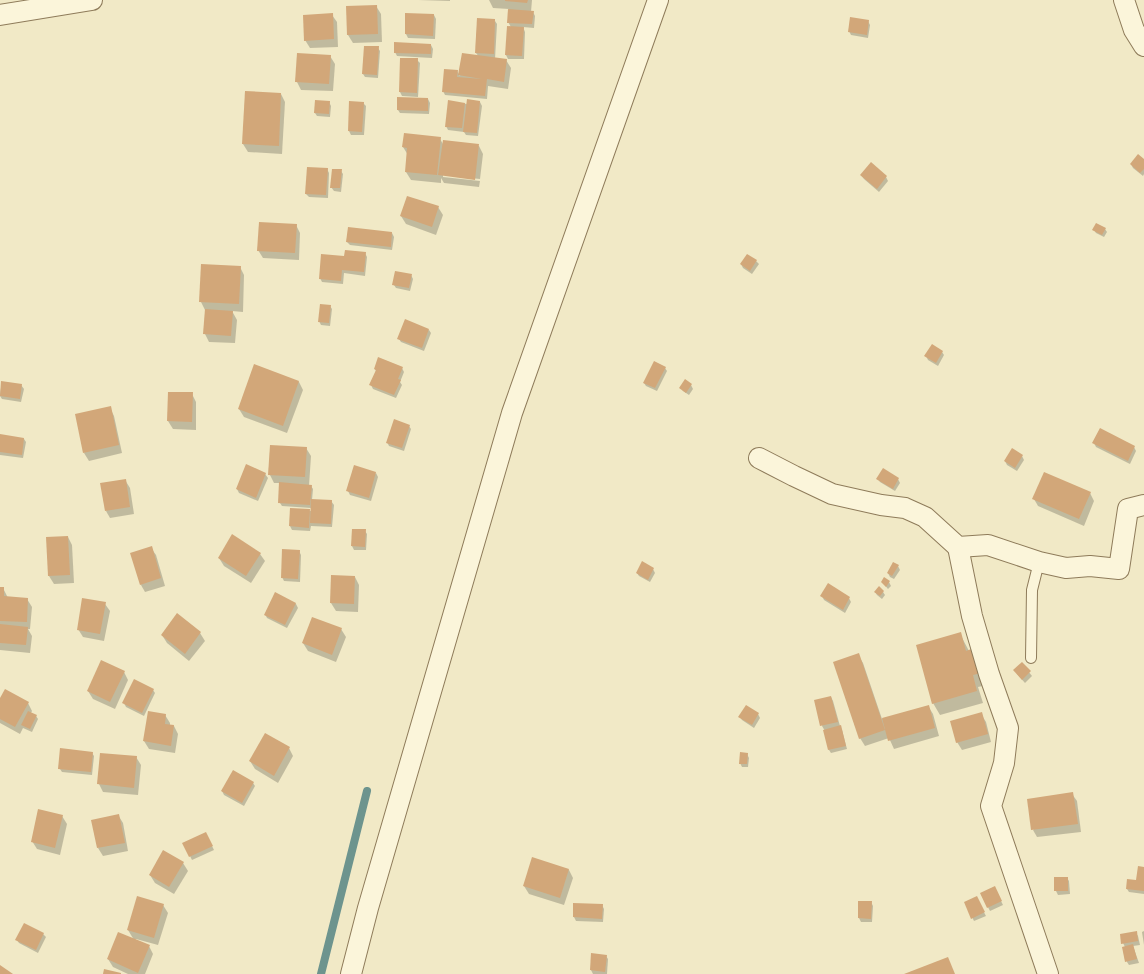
<svg xmlns="http://www.w3.org/2000/svg" width="1144" height="974" viewBox="0 0 1144 974" font-family="Merriweather,serif">
  <style>
    .shadow { fill: #0003 }
    .lines { fill: none; stroke-linecap: round; stroke-linejoin: round }
    .stream { stroke: #6d948e; stroke-width: 8 }
    .building { fill: #d2a779 }
    .lane-casing { stroke: #8e7b5a; stroke-width: 12 }
    .street-casing { stroke: #8e7b5a; stroke-width: 22 }
    .lane { stroke: #fbf5da; stroke-width: 10 }
    .street { stroke: #fbf5da; stroke-width: 20 }
  </style>
  <rect width="100%" height="100%" fill="#f1e9c6"/>
  <g class="shadow">
    <path d="M418,0H450V1Z"/>
    <path d="M489,0H532L531,12H533L535,16L534,28L523,27L525,32L524,59H508L506,55L511,27L508,22L509,9L493,8Z"/>
    <path d="M376,6L381,14L382,42L353,43L348,35Z"/>
    <path d="M407,14L434,15L436,19L435,39L408,38L406,34Z"/>
    <path d="M332,15L337,22L338,47L310,48L305,40Z"/>
    <path d="M495,21L497,24L495,59L506,60L511,68L508,89L488,86L487,99L445,95L443,91L457,71L460,76L463,54L479,57L476,53Z"/>
    <path d="M868,21L870,25L868,38L851,35L849,31Z"/>
    <path d="M431,45L433,49L432,58L397,56L395,52Z"/>
    <path d="M378,48L380,51L378,78L365,77L363,74Z"/>
    <path d="M330,56L335,64L333,91L301,90L297,82Z"/>
    <path d="M401,59L417,60L420,63L418,97L402,96L400,92Z"/>
    <path d="M281,94L285,102L282,154L248,152L243,144Z"/>
    <path d="M428,99L430,103L429,114L400,113L398,110Z"/>
    <path d="M329,102L331,106L330,117L317,116L315,113Z"/>
    <path d="M449,102L467,104L480,102L482,106L478,136L466,135L464,132L448,130L446,126Z"/>
    <path d="M363,103L366,106L364,135H351L349,131Z"/>
    <path d="M440,139L443,144L479,146L483,154L480,179L443,175V177L480,181L479,187L444,183L441,178V183L411,180L406,172L408,155L403,147Z"/>
    <path d="M1144,160V174L1143,176L1133,168L1131,164Z"/>
    <path d="M871,164L886,177L888,181L879,192L864,179L861,175Z"/>
    <path d="M327,169L329,173L328,198L309,197L306,194Z"/>
    <path d="M341,171L343,174L341,192L334,191L331,187Z"/>
    <path d="M438,207L443,215L436,235L406,224L401,216Z"/>
    <path d="M296,225L300,233L299,260L263,258L258,250Z"/>
    <path d="M1105,229L1107,232L1104,237L1096,233L1094,230Z"/>
    <path d="M392,233L394,237L392,250L350,245L347,242Z"/>
    <path d="M365,253L367,257L365,276L344,273L343,284L322,282L320,278L345,258Z"/>
    <path d="M747,255L756,261L759,264L752,274L743,268L741,264Z"/>
    <path d="M240,267L244,275L243,312L232,311L237,320L235,343L209,342L205,334V310L201,302Z"/>
    <path d="M411,275L413,279L410,291L396,288L394,285Z"/>
    <path d="M330,306L332,309L330,326L321,325L319,321Z"/>
    <path d="M429,330L431,333L424,351L401,342L399,339Z"/>
    <path d="M942,352L944,355L938,366L928,360L926,356Z"/>
    <path d="M255,366L299,382L303,390L287,433L244,417L239,409Z"/>
    <path d="M402,368L404,372L400,382L402,385L396,398L373,389L371,385L376,371L375,369Z"/>
    <path d="M665,368L667,371L657,391L646,386L644,383Z"/>
    <path d="M686,381L691,385L693,389L689,395L683,391L681,388Z"/>
    <path d="M2,382L21,385L24,389L21,402L2,399L0,396Z"/>
    <path d="M169,393L192,394L196,402V430L173,429L168,421Z"/>
    <path d="M110,408L114,416L122,453L89,461L84,453Z"/>
    <path d="M409,426L411,429L404,451L389,446L387,442Z"/>
    <path d="M0,435L24,439L26,442L23,458L0,455Z"/>
    <path d="M1094,443L1134,447L1136,451L1130,464L1096,447Z"/>
    <path d="M306,448L311,456L309,486H311L313,489L312,500L331,501L334,505L332,527L311,526L310,531L292,530L290,526L291,510L311,511V508L282,506L280,503L281,483H274L270,475Z"/>
    <path d="M1022,456L1024,460L1017,471L1007,465L1005,461Z"/>
    <path d="M376,473L378,477L371,501L350,495L348,491Z"/>
    <path d="M265,474L268,478L258,501L239,493L237,489Z"/>
    <path d="M878,479H898L900,483L895,491L880,482Z"/>
    <path d="M125,480L130,488L134,514L110,518L106,511Z"/>
    <path d="M1090,493L1094,501L1084,526L1038,506L1034,499Z"/>
    <path d="M353,530L365,531L367,534L366,550H354L352,546Z"/>
    <path d="M68,537L72,545L74,583L54,584L49,576Z"/>
    <path d="M151,548L156,555L165,586L145,592L141,585Z"/>
    <path d="M299,551L301,555L300,582L284,581L282,577Z"/>
    <path d="M260,554L265,561L251,583L224,566L219,558Z"/>
    <path d="M898,566L900,570L894,579L890,577L888,573Z"/>
    <path d="M653,569L655,573L650,582L639,576L637,573Z"/>
    <path d="M355,577L359,585L358,612L336,611L331,603Z"/>
    <path d="M882,582H889L891,586L888,589Z"/>
    <path d="M0,588H3L8,598L27,599L32,607L30,629H28L32,636L30,653L0,650Z"/>
    <path d="M875,592H883L885,595L882,599L877,595Z"/>
    <path d="M276,594L296,604L298,608L287,628L267,618L265,614Z"/>
    <path d="M822,596L849,598L851,602L845,613L824,600Z"/>
    <path d="M105,604L110,611L104,641L83,637L78,629Z"/>
    <path d="M341,629L346,637L336,662L308,651L303,643Z"/>
    <path d="M200,633L205,641L189,661L167,643L162,635Z"/>
    <path d="M960,634L987,685L978,687L983,703L940,715L933,703Z"/>
    <path d="M858,655L863,663L882,719L928,706L933,714L939,736L894,749L889,738L865,746L860,738Z"/>
    <path d="M1022,663L1032,676L1025,683L1017,674Z"/>
    <path d="M124,672L128,680L115,709L93,699L88,691Z"/>
    <path d="M153,690L155,693L144,716L126,707L124,703Z"/>
    <path d="M831,697L833,701L840,726L842,730L847,749L831,753L829,750L825,731L822,726Z"/>
    <path d="M0,700L28,703L32,711L31,713L36,716L38,719L32,732L23,728L20,734L0,723Z"/>
    <path d="M758,714L760,718L754,728L742,720L740,717Z"/>
    <path d="M981,714L986,722L991,742L962,750L957,742Z"/>
    <path d="M165,715L170,723V726H174L178,734L175,753L149,749L144,741Z"/>
    <path d="M289,748L293,756L278,783L255,769L250,761Z"/>
    <path d="M92,753L94,756L92,775L62,772L60,769Z"/>
    <path d="M747,754L749,758L748,767H742L740,763Z"/>
    <path d="M136,757L141,765L138,795L103,792L99,784Z"/>
    <path d="M253,783L255,786L244,806L224,795L222,791Z"/>
    <path d="M1072,794L1077,801L1081,832L1037,837L1033,830Z"/>
    <path d="M118,815L123,823L128,851L103,856L98,848Z"/>
    <path d="M62,816L67,824L60,855L37,849L32,841Z"/>
    <path d="M206,834L214,850L192,860L184,844Z"/>
    <path d="M533,859L569,870L573,878L564,905L529,894L524,886Z"/>
    <path d="M183,863L188,871L174,894L155,883L150,875Z"/>
    <path d="M1144,868V894L1129,892L1127,889L1137,882Z"/>
    <path d="M1055,878H1067L1069,881L1070,894L1058,895L1056,891Z"/>
    <path d="M994,887L1003,905L990,911L981,894Z"/>
    <path d="M978,901L986,916L974,921L965,903Z"/>
    <path d="M860,902H871L873,906L872,922H861L859,918Z"/>
    <path d="M575,904L602,905L604,909L603,922L576,921L574,917Z"/>
    <path d="M163,905L168,913L158,945L136,939L135,940L149,946L153,954L145,974H128L113,967L108,959L134,940L128,930Z"/>
    <path d="M1144,931V945L1142,932Z"/>
    <path d="M1136,933L1138,936L1140,945L1133,946L1139,963L1129,965L1127,962L1125,947L1123,943Z"/>
    <path d="M43,934L46,937L38,953L19,943L17,940Z"/>
    <path d="M592,954L606,956L608,959L607,974H593L591,970Z"/>
  </g>
  <g class="lines">
    <path class="stream" d="M321,974L367,791"/>
  </g>
  <g class="building">
    <path d="M505,0H528L527,3L505,1Z"/>
    <path d="M377,5L378,34L347,35L346,6Z"/>
    <path d="M508,9L534,11L532,24L507,23Z"/>
    <path d="M333,13L334,39L304,41L303,15Z"/>
    <path d="M405,13L434,14L433,36L405,34Z"/>
    <path d="M850,17L869,20L867,35L848,32Z"/>
    <path d="M477,18L495,19L494,54L475,53Z"/>
    <path d="M507,26L524,27L522,56L505,55Z"/>
    <path d="M394,42L431,44V54L394,53Z"/>
    <path d="M364,46H379L377,75L362,74Z"/>
    <path d="M297,53L331,55L329,84L295,82Z"/>
    <path d="M462,53L507,59L504,82L487,79L485,96L442,92L444,69L458,70L457,77L482,79L458,75Z"/>
    <path d="M400,58H418L417,93L399,92Z"/>
    <path d="M245,91L281,93L279,146L242,144Z"/>
    <path d="M397,97L428,98V111L397,110Z"/>
    <path d="M467,99L480,101L477,133L463,132Z"/>
    <path d="M315,100L330,101L329,114L314,113Z"/>
    <path d="M448,100L465,103L462,128L445,127Z"/>
    <path d="M349,101L364,102L362,132L348,131Z"/>
    <path d="M404,133L441,137L437,175L405,172L407,148L402,147Z"/>
    <path d="M443,140L479,144L475,180L438,175Z"/>
    <path d="M1138,154L1144,159V169L1140,173L1130,164Z"/>
    <path d="M871,162L887,176L877,189L860,175Z"/>
    <path d="M307,167L328,168L326,195L305,194Z"/>
    <path d="M332,169H342L340,188H330Z"/>
    <path d="M407,196L439,206L432,227L400,216Z"/>
    <path d="M259,222L297,224L295,253L257,251Z"/>
    <path d="M1096,223L1106,228L1102,235L1092,230Z"/>
    <path d="M348,227L392,232L391,247L346,242Z"/>
    <path d="M345,250L366,252L364,272L342,270L341,281L319,279L321,254L344,256Z"/>
    <path d="M747,254L757,260L750,271L740,264Z"/>
    <path d="M201,264L241,266L239,304L199,302Z"/>
    <path d="M395,271L412,274L409,288L392,285Z"/>
    <path d="M320,304L331,305L329,323L318,322Z"/>
    <path d="M205,309L233,311L231,336L203,334Z"/>
    <path d="M405,319L429,329L422,348L397,339Z"/>
    <path d="M932,344L943,351L936,363L924,356Z"/>
    <path d="M378,357L403,367L398,379L401,380L394,395L369,385L376,370L374,369Z"/>
    <path d="M654,361L666,367L655,388L643,383Z"/>
    <path d="M254,364L299,381L283,426L238,409Z"/>
    <path d="M685,379L692,384L686,393L679,388Z"/>
    <path d="M1,381L22,384L20,399L0,396Z"/>
    <path d="M168,392H193L192,422L167,421Z"/>
    <path d="M111,406L119,445L83,453L75,414Z"/>
    <path d="M394,419L410,425L402,448L386,443Z"/>
    <path d="M1100,428L1135,446L1128,461L1092,443Z"/>
    <path d="M0,434L24,438L22,455L0,452Z"/>
    <path d="M270,445L307,447L305,477L268,475Z"/>
    <path d="M1012,448L1023,455L1015,468L1004,461Z"/>
    <path d="M246,464L266,473L256,498L236,489Z"/>
    <path d="M354,465L376,472L369,498L346,491Z"/>
    <path d="M883,468L899,478L893,489L876,479Z"/>
    <path d="M1044,472L1091,492L1079,519L1032,499Z"/>
    <path d="M126,479L130,507L105,511L100,483Z"/>
    <path d="M279,482L312,485L310,505L278,503Z"/>
    <path d="M311,499L332,500L331,524L310,523Z"/>
    <path d="M290,508L310,509L309,528L289,526Z"/>
    <path d="M352,529H366L365,547L351,546Z"/>
    <path d="M232,534L261,553L246,576L218,558Z"/>
    <path d="M68,536L70,575L48,576L46,537Z"/>
    <path d="M152,546L161,578L140,585L130,553Z"/>
    <path d="M282,549L300,550L298,579L281,578Z"/>
    <path d="M642,561L654,568L648,580L636,573Z"/>
    <path d="M893,562L899,565L892,576L887,573Z"/>
    <path d="M331,575L355,576L354,604L330,603Z"/>
    <path d="M884,577L890,581L886,587L881,582Z"/>
    <path d="M828,583L850,597L843,610L820,596Z"/>
    <path d="M879,586L884,591L880,596L874,592Z"/>
    <path d="M0,587H4V596L28,598L27,622L0,621Z"/>
    <path d="M275,592L296,603L285,625L264,615Z"/>
    <path d="M82,598L106,602L100,634L77,630Z"/>
    <path d="M177,613L201,632L185,654L161,635Z"/>
    <path d="M312,617L342,628L332,655L302,643Z"/>
    <path d="M0,624L28,627L26,645L0,643Z"/>
    <path d="M961,632L966,651L974,648L981,673L973,675L977,691L932,704L916,645Z"/>
    <path d="M859,653L885,730L859,739L833,662Z"/>
    <path d="M101,660L125,671L110,702L87,691Z"/>
    <path d="M1022,662L1031,671L1022,680L1013,670Z"/>
    <path d="M134,679L154,689L142,713L122,703Z"/>
    <path d="M5,689L29,702L15,727L0,719V698Z"/>
    <path d="M831,696L838,722L820,726L814,700Z"/>
    <path d="M746,705L759,713L752,725L738,717Z"/>
    <path d="M929,705L935,728L888,741L882,718Z"/>
    <path d="M28,711L37,715L30,729L21,725Z"/>
    <path d="M148,711L166,714L165,724L174,725L171,746L143,741Z"/>
    <path d="M982,712L988,734L956,743L950,721Z"/>
    <path d="M841,725L846,746L828,750L823,730Z"/>
    <path d="M265,733L290,747L274,776L249,761Z"/>
    <path d="M60,748L93,752L91,772L58,769Z"/>
    <path d="M740,752L748,753L747,764H739Z"/>
    <path d="M100,753L137,756L134,788L97,784Z"/>
    <path d="M233,770L254,782L242,803L221,791Z"/>
    <path d="M1073,792L1078,824L1031,830L1027,799Z"/>
    <path d="M38,809L63,815L55,848L31,842Z"/>
    <path d="M119,814L125,843L97,848L91,820Z"/>
    <path d="M206,832L213,846L189,857L182,843Z"/>
    <path d="M163,850L184,862L169,887L149,875Z"/>
    <path d="M532,857L569,869L560,898L523,886Z"/>
    <path d="M1138,866L1144,867V891L1126,889L1127,879L1136,880Z"/>
    <rect x="1054" y="877" width="14" height="14"/>
    <path d="M995,886L1002,901L987,908L980,893Z"/>
    <path d="M137,896L164,904L154,938L127,930Z"/>
    <path d="M977,896L985,912L971,919L964,902Z"/>
    <path d="M858,901H872L871,919L858,918Z"/>
    <path d="M573,903L603,904L602,919L573,917Z"/>
    <path d="M24,923L44,933L36,950L15,940Z"/>
    <path d="M1137,931L1138,941L1121,944L1120,934Z"/>
    <path d="M118,932L150,945L138,973L107,959Z"/>
    <path d="M1133,944L1137,959L1125,962L1122,947Z"/>
    <path d="M591,953L607,955L605,972L590,970Z"/>
    <path d="M948,957L955,974H904Z"/>
    <path d="M0,965L13,974H0Z"/>
    <path d="M104,969L121,973V974H103Z"/>
  </g>
  <g class="lines">
    <g class="lane-casing">
      <path id="lane" d="M1031,658L1032,590L1039,562"/>
    </g>
    <g class="street-casing">
      <g id="street">
        <path d="M1124,0L1134,30L1144,46"/>
        <path d="M0,15L92,0"/>
        <path d="M759,458L794,476L832,494L881,505L905,508L925,517L958,547L988,545L1039,562L1066,568L1090,566L1119,569L1128,509L1144,505"/>
        <path d="M958,547L972,616L989,674L1008,728L1004,763L991,806L1048,974"/>
        <path d="M351,974L368,908L512,413L658,0"/>
      </g>
    </g>
    <use href="#lane" class="lane"/>
    <use href="#street" class="street"/>
  </g>
</svg>
